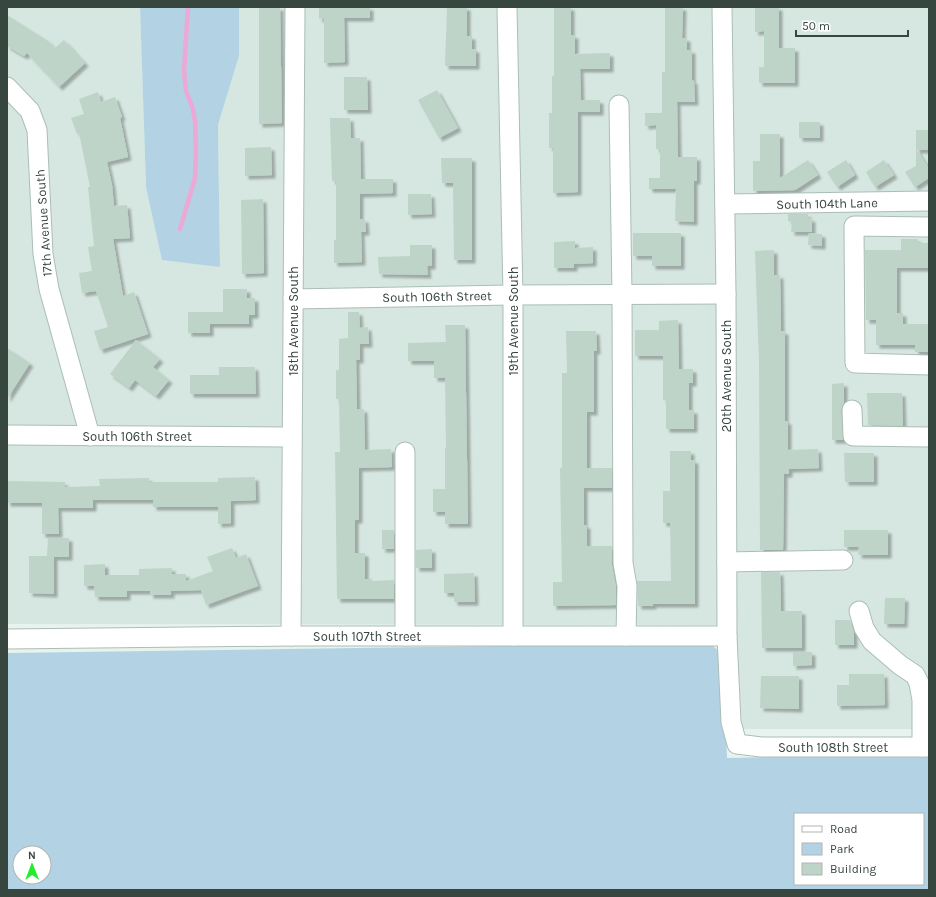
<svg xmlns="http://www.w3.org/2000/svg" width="936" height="897" viewBox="0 0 936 897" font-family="Karla,sans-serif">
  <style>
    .residential { fill: #d6e6e0 }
    .green { fill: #b3d3e4; fill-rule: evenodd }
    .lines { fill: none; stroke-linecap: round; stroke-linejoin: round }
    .stream { stroke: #eca8d6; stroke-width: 4.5 }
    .building { fill: #bed4c9; filter: url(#shadow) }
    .minor-casing { stroke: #abbeb5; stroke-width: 21 }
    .minor { stroke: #fff; stroke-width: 19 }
    .labels { text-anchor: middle; stroke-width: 4; stroke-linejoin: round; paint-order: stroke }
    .street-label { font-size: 13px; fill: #37463e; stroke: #fff }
  </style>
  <defs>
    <filter id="shadow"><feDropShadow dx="3.5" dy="3.5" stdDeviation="1" flood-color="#0004"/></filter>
  </defs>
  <rect width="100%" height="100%" fill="#e8f3ee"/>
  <path class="residential" d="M7,7H140L146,187L220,267L218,125L239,56V7H929V729H742L736,625L7,624Z"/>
  <g class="green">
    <path d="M140,7H239V56L218,125L220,267L162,260L146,187Z"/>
    <path d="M709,643L724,655L727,758L929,754V890H7V653ZM795,814H923V884H795ZM20,853H44V877H20Z"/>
  </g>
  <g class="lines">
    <path class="stream" d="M180,229L195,178L196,153L195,121L193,109L186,91L184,71L188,7"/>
  </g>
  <g class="building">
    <path d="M259,7H280L282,123L259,124Z"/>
    <path d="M319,7H370V18H344L345,62L324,63V18L319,19Z"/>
    <path d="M447,7H467V36H472V49H476V66H445Z"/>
    <path d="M554,7H571V35H575V54L610,53V69H580L581,100H600V112H578V192L553,193V148H549V113H552V76H554Z"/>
    <path d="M665,7H683L682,38H687V50H692V80L694,81L695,102H677L678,157H697V181H694V222L675,221L676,189H649V178H660V149H656V125L645,126V113H662V72H665Z"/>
    <path d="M755,7H779V48H795V83H759V67H764V31L755,32Z"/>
    <path d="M7,15L48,41L55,48L64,40L85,63L59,87L27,53L24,56L7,46Z"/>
    <path d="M344,77H367L368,110H344Z"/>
    <path d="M437,90L458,128L439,138L418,100Z"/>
    <path d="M98,92L101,102L115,97L122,117L120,118L128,157L107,162L112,185L114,206L127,205L130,238L113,239L123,296L134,292L148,334L100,350L94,331L108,327L96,291L82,293L79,273L92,271L88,247L94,246L88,187H90L79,133L77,134L71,118L84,114L79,99Z"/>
    <path d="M330,118H350L351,138H360L361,179H393V193L360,194V219H365L366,232H361L362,262L334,263V240H336V181H332Z"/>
    <rect x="799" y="122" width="21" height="16"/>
    <path d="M916,130H929V150H917L929,169V178L915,187L905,172L916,166Z"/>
    <path d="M760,134H780V178L808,160L818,175L795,190L753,191V161H760Z"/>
    <path d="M271,147L272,175L245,176V148Z"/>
    <path d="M441,158H472V260H454L453,183H442Z"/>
    <path d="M846,160L855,175L837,187L827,172Z"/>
    <path d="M884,160L894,175L875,187L866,172Z"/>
    <path d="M408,194H431L432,214L408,215Z"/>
    <path d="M263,199L264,273L242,274L241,200Z"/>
    <path d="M788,214H808V219L812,218V232H791L792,221H788Z"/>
    <path d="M633,233H681V266H652V256H633Z"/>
    <path d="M809,233L822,234V246L808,245Z"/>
    <path d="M901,239H918V243H929V268H897V313H903V324H929V352H915V345H876V320H866L865,250H901Z"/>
    <path d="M575,241V248L593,247V263L574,264V268H554V242Z"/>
    <path d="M410,245H432V266H427L428,275L379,274L378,257L410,256Z"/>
    <path d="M774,250V275H780L781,331H785V421H788V450L818,449L819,468L789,469V474H784L783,550H760L759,362L755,251Z"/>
    <path d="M223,289H247V298H255V315H249V324H210V333H188V312H223Z"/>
    <path d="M348,312H359L360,328L368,327L369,344H360V360H356L357,409H364L365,450L391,449L392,467L359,468V520H355V553H365V579H372V581L394,580V599H337L335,452H340L339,399H336V370H339V339L348,338Z"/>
    <path d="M678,320L679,369H693V383H689V410H694V429H666V400H663V356H635V330H659V321Z"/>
    <path d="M445,325H465L468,524H445V512H433V489H445V448H446L445,378H434V361H408V343L446,342Z"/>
    <path d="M566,331H596L597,351H594V412H587V468H612V488H584V525H587V546H612V565L616,587V605L553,606V582H562L560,468H562V373H567Z"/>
    <path d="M136,340L160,359L153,367L169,380L156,396L135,380L129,388L110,374Z"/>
    <path d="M7,348L30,363L7,399Z"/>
    <path d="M219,367H255L256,394H190V375H219Z"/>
    <path d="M844,383V403L841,410L843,440H832V384Z"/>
    <path d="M867,393H902L903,426L868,425Z"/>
    <path d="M670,451H691V460H695V604H653V606H638L637,581H671L670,523H663V491H670Z"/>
    <path d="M844,453H874V482H845Z"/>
    <path d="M255,477L256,500L231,501V523L218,524V507H153V500H93V508H58L59,534H42V503H7V481L65,482V487L100,486L99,479L149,478V482H218V478Z"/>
    <rect x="382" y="530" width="12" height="19"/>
    <path d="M844,530H888V555H858L859,547H844Z"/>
    <path d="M48,538H69V557H54V594L29,593V556H47Z"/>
    <path d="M232,548L236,558L246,554L258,586L206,605L201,590L171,591V595H150V591H127V597H95L94,586H84V565L105,564V575H139V569L172,568V574H186V581L213,571L207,557Z"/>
    <path d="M432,549V568H416V550Z"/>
    <path d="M761,572H780L781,611H802V648H762Z"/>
    <path d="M474,573L475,602H454V593H444V574Z"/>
    <path d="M885,598H905L904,624H884Z"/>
    <path d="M835,620H850L854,632V645H835Z"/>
    <path d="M793,652H812V665L793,666Z"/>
    <path d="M849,674H884L885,705L837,706V685H849Z"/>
    <path d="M761,676H799V709L760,708Z"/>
  </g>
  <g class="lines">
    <g class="minor-casing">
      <g id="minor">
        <path d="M507,7L513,295V636"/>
        <path d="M722,7L726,294L727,636L731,722L737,744L761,747H929"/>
        <path d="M7,87L30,111L37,130L43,254L49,289L90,436"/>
        <path d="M619,105L622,294L623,563L627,586L626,636"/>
        <path d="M725,204L929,201"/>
        <path d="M929,227L854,226L855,363L929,365"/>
        <path d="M293,299L513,295L726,294"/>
        <path d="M852,410L853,436L929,437"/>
        <path d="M7,435L292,437"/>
        <path d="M405,452V636"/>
        <path d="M727,562L843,560"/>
        <path d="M859,611L864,628L872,641L900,665L915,675L919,683L922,700V747"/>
        <path d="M291,636L295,7"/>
        <path d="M7,639L291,636H727"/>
      </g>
    </g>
    <use href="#minor" class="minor"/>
  </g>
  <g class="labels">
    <g class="street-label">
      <text transform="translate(827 203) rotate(-1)" y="5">South 104th Lane</text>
      <text transform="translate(43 223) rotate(-94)" y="5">17th Avenue South</text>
      <text transform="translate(437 296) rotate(-1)" y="5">South 106th Street</text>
      <text transform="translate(293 321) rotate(-90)" y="5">18th Avenue South</text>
      <text transform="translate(513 321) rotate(-90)" y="5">19th Avenue South</text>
      <text transform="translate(726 376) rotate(-90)" y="5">20th Avenue South</text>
      <text x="137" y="441">South 106th Street</text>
      <text x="367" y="641">South 107th Street</text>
      <text x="833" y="752">South 108th Street</text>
    </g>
  </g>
  <rect width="936" height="897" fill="none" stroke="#37463e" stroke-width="16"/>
  <rect x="794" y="813" width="130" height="72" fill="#ffffff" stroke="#afb5b2"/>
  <rect x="802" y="826" width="20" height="6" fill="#ffffff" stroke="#afb5b2"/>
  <text x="830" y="833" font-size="12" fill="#37463e">Road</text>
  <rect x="802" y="843" width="20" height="12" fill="#b3d3e4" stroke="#afb5b2"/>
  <text x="830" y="853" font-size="12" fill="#37463e">Park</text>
  <rect x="802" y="863" width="20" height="12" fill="#bed4c9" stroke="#afb5b2"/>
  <text x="830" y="873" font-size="12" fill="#37463e">Building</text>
  <g transform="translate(32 865) rotate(359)"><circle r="19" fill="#ffffff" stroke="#afb5b2"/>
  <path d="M0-3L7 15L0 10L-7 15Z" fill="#26ec30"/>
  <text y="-6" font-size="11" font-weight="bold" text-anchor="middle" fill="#37463e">N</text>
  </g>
  <path d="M796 30v6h112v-6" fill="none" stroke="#37463e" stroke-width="2"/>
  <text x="802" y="30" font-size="12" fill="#37463e" stroke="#ffffff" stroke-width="3" paint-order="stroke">50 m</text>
</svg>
